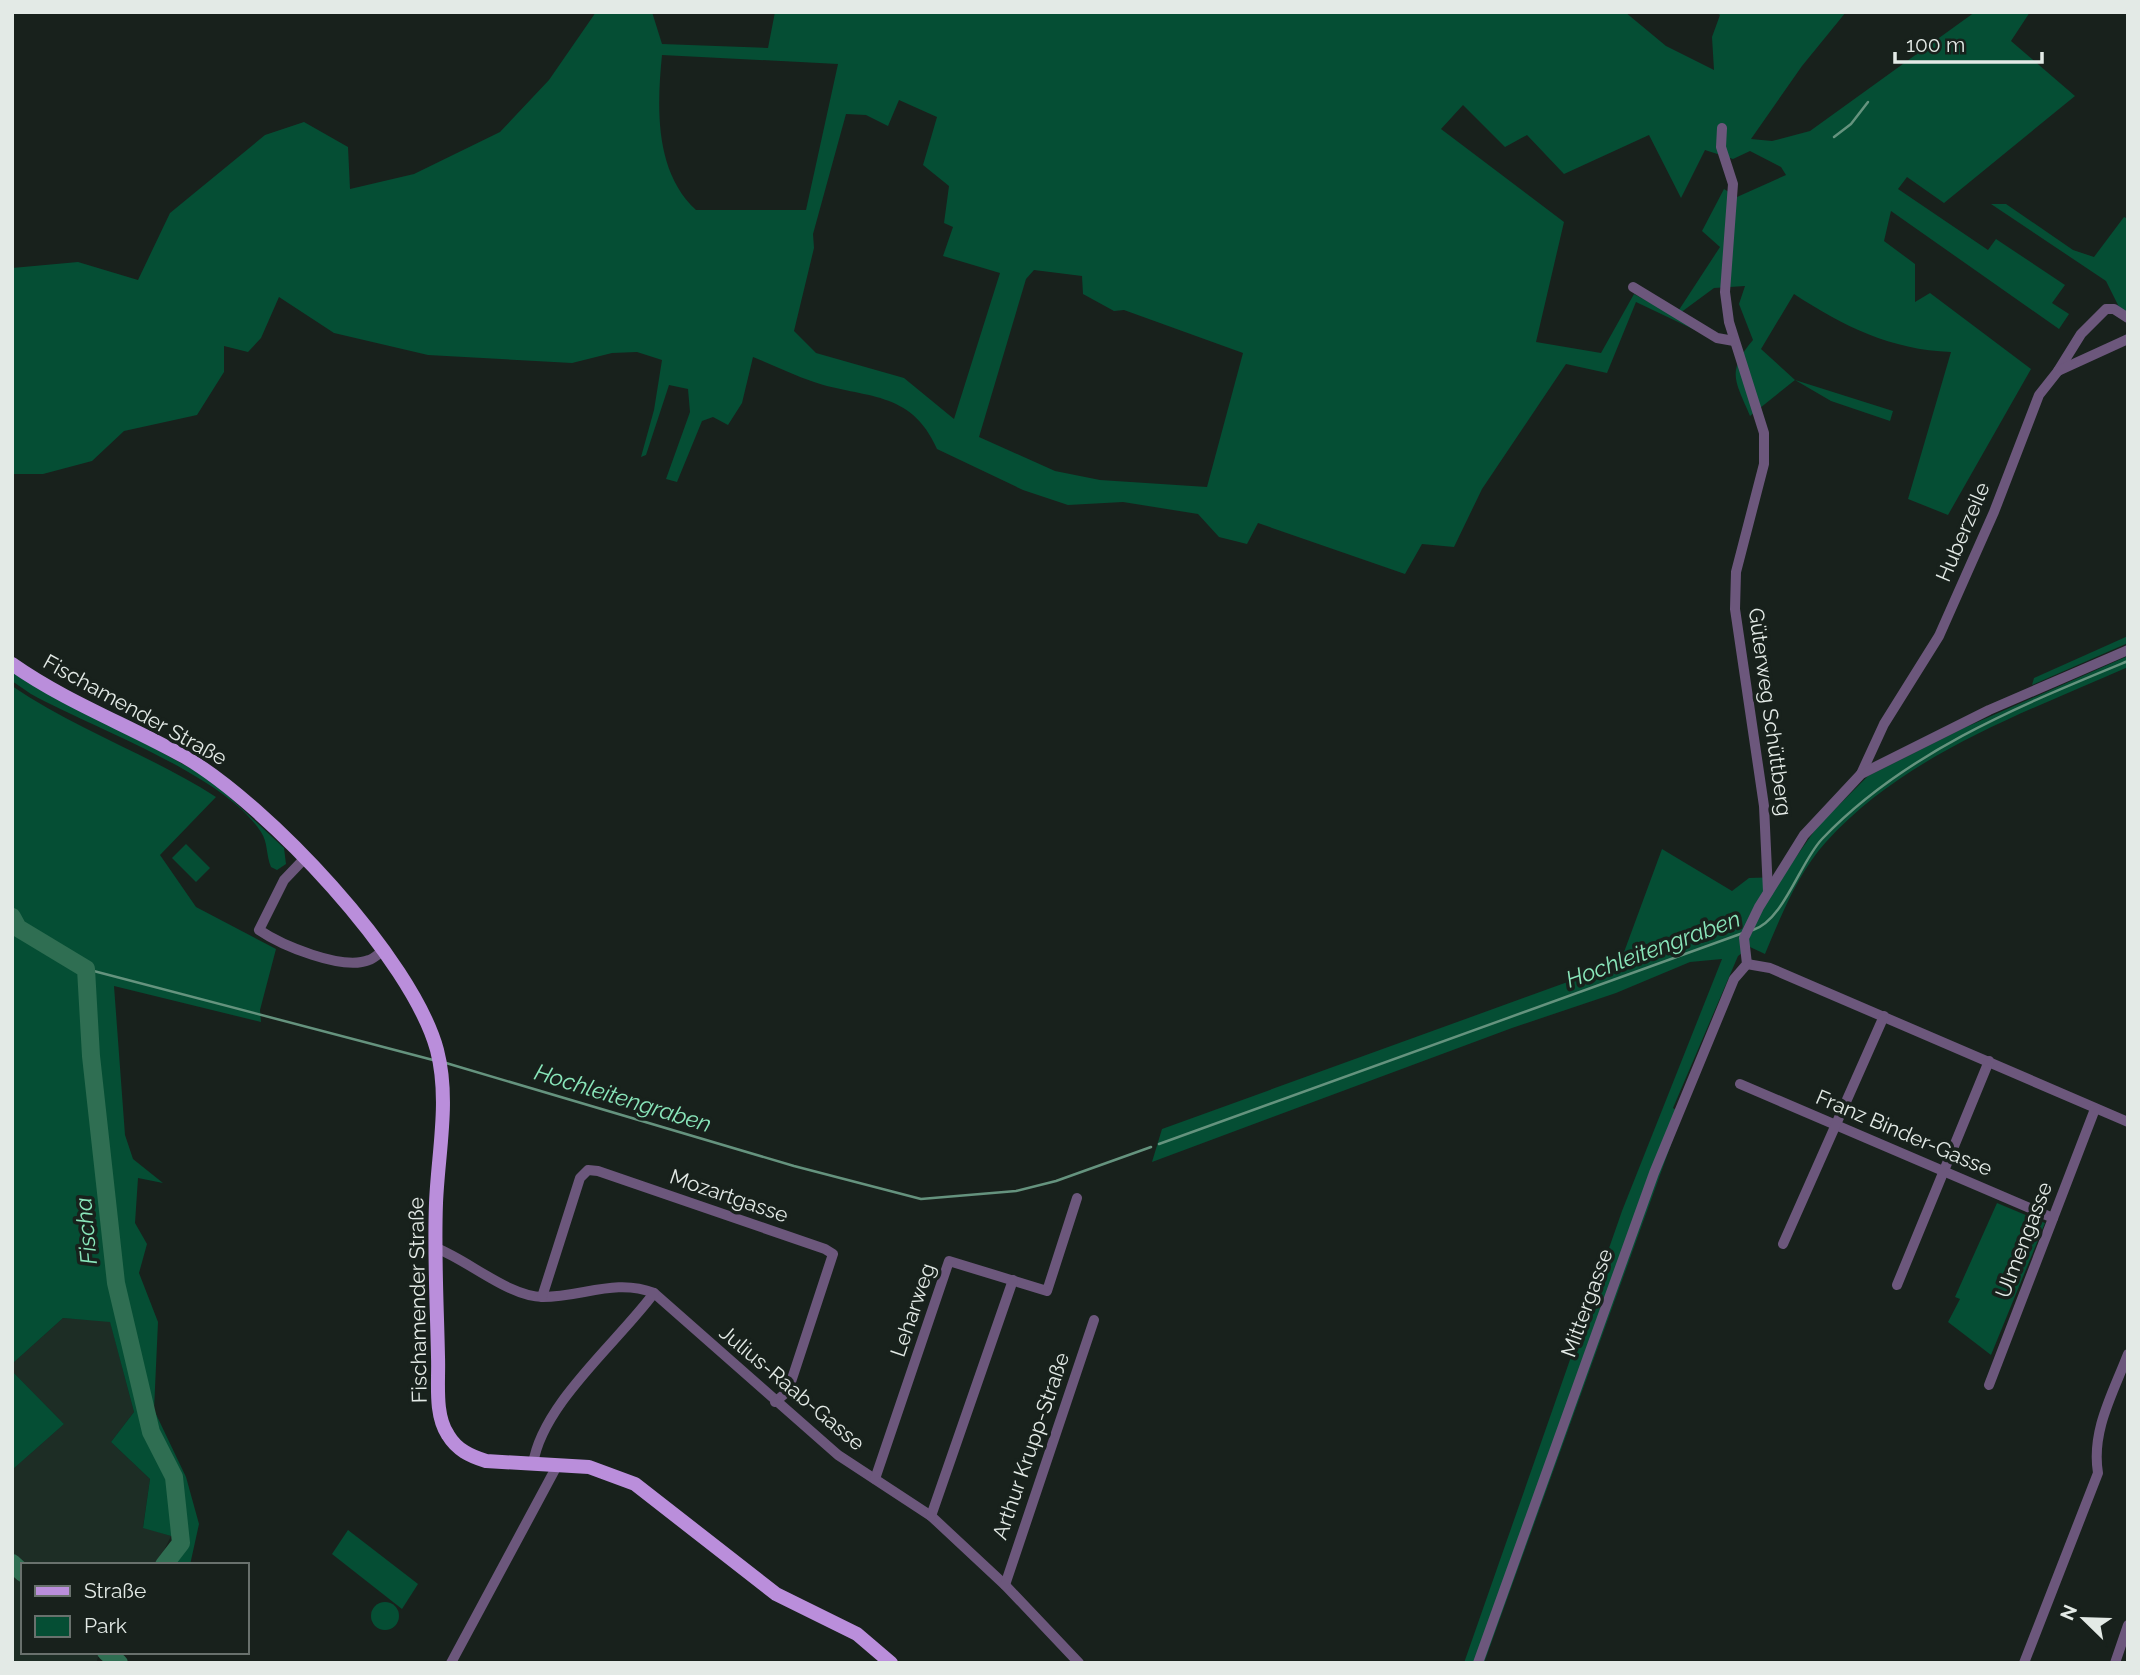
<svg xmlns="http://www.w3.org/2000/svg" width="2140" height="1675" viewBox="0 0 2140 1675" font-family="Raleway,sans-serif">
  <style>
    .built { fill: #1d2d25 }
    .green { fill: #054e34; fill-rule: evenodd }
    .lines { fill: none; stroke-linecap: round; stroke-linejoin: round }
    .stream { stroke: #65937e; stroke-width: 2.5 }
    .river { stroke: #2f6e52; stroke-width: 18 }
    .minor { stroke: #6c577c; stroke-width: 10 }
    .major { stroke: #ba8edb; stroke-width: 14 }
    .labels { text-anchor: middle; stroke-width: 7; stroke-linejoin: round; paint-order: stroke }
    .street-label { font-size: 21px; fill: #e3eae6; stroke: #18211c }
    .water-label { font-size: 23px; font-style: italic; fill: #8ae7bb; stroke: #18211c }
  </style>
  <rect width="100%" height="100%" fill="#18211c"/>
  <path class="built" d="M63,1318L110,1321L134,1412L111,1442L150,1479L143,1527L171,1536L157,1565H23V1652H100L96,1663H12V1470L64,1424L12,1371V1364Z"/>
  <g class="green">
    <path d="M596,12H652L662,44L768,48L775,12H1625L1666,46L1714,70L1712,37L1720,15L1715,12H1846L1802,66L1751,139L1772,141L1810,131L1975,12H2030L2011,41L2075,96L1944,203L1907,177L1898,189L1988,250L1996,239L2065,285L2052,303L2069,314L2059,329L1891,211L1884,241L1915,264V302L1930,293L2031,369L1948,515L1908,499L1951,352C1891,350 1843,326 1794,294L1761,349L1795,380L1893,411L1890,421L1831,401L1795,380L1750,416C1735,380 1726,372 1753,340L1739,304L1745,286L1714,288L1676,316L1695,330L1636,302L1607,373L1566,364L1482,489L1454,547L1422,544L1405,574L1258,523L1247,544L1219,537L1198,514L1123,502L1068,505L1023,490L937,449C911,389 864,399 814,382C793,375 773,365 753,357L742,403L728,425L713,417L702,421L677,482L666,479L690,412L688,389L669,385L646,455L641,457L654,410L662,360L637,352L612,353L572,363L428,355L334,333L279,297L261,338L248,352L224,346V372L197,415L124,431L92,461L43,474H12V268L78,262L138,280L170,213L265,135L304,122L348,147L350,189L414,174L500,132L549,80ZM662,55L838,64L806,210H696C654,171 657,106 662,55ZM899,100L937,117L923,165L949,186L944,223L953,227L943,256L1000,273L954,419L904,378L816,353L794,331L814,248L813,234L846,114L866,115L888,126ZM1463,105L1505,147L1527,135L1564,174L1649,135L1681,198L1705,150L1733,159L1750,151L1781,167L1786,175L1737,197L1724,189L1702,231L1720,247L1675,316L1634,294L1601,353L1536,342L1564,222L1441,129ZM1034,270L1082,276L1083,294L1114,311L1124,310L1243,353L1207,487L1100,480L1055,471L979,437L1026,279Z"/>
    <path d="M1991,204H2006L2073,250L2094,257L2124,217L2128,219V314L2119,307L2106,281Z"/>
    <path d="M2128,636V643L2032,685L2034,678Z"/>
    <path d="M2128,656V667C2024,713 1904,755 1826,842C1798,873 1781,916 1765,954L1750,947L1738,956L1673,1108L1682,1114L1484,1663H1464L1622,1211L1722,959L1690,962L1616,993L1512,1028L1152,1162L1162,1129L1620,963L1662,849L1732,891L1749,878L1782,877L1817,827L1868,776L1964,728Z"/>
    <path d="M12,670L210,779L284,848L286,864L277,870L271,867C266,856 268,842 261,832C224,774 92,728 31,694L12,681Z"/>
    <path d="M12,686C76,730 151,755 216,797L160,855L196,907L276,949L260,1010L261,1022L114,986L125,1135L133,1159L163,1183L138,1178L135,1223L147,1244L139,1273L158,1322L154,1410L186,1477L199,1524L190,1565H174L184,1535L171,1536L143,1528L150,1479L111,1442L134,1412L110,1322L63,1318L12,1364Z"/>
    <path d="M186,844L210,868L196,882L172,858Z"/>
    <path d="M1997,1203L2045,1223L1991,1355L1948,1322L1960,1299L1955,1297Z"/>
    <path d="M12,1371L64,1424L12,1470Z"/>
    <path d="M348,1530L418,1584L402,1609L332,1554Z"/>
    <circle cx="385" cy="1616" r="14"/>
  </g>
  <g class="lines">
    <g class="stream">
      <path d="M1834,137L1851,124L1868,102"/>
      <path d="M1753,930C1784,920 1800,862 1822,839C1905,752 2019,706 2128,661"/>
      <path d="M86,969L433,1060"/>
      <path d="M446,1063L794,1166L921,1199L1016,1191L1056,1181L1151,1147"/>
      <path d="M1159,1144L1743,933"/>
    </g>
    <g class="river">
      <path d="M12,917L18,928L86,969L91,1056L116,1283L151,1432L174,1477L181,1543L164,1565"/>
      <path d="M12,1563L23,1573"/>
      <path d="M106,1652L119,1663"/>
    </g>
    <g class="minor">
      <path d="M1722,128L1721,147L1733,184L1725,292L1729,322L1764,433V464L1736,572L1735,609L1764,806L1768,892"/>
      <path d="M1633,287L1717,338L1734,341"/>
      <path d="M2058,371L2081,334L2106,309H2114L2128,318"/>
      <path d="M1861,774L1884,724L1939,636L1994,512L2039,395L2058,371L2128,339"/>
      <path d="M305,858L284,880L259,930C281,945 342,971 369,960C373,959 378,954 383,951"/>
      <path d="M1747,964L1770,968L2128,1122"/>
      <path d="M1740,1084L2053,1218"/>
      <path d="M1783,1244L1884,1016"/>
      <path d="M436,1248C468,1260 509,1297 543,1297C582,1297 616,1278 654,1293L838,1455L931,1516L1005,1585L1079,1663"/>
      <path d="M1897,1285L1989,1061"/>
      <path d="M542,1297L580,1178L588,1170L598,1171L825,1249L833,1254L788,1391L775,1402"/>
      <path d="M1989,1385L2095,1109"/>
      <path d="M533,1464C542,1404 618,1342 654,1293"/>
      <path d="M875,1479L949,1261L1047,1291L1077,1198"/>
      <path d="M931,1516L1013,1280"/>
      <path d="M1005,1585L1094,1320"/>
      <path d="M451,1663L558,1464"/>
      <path d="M1478,1663L1654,1173L1734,979L1747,964L1744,938L1759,907L1804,835L1861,774L1989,710L2128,650"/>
      <path d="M2024,1663L2098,1473C2091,1431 2113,1393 2128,1354"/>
      <path d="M2115,1663L2128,1625"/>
    </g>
    <path class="major" d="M12,664C66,702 128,725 185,757C267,805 412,958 437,1050C450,1100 438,1153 436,1203C434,1255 437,1306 438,1357C439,1382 434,1414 448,1435C457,1450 470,1456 486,1461L589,1467L635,1484L776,1594L857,1634L891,1663"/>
  </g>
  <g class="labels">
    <g class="street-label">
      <text transform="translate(1963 532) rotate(-67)" y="7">Huberzeile</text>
      <text transform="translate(135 710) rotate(29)" y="7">Fischamender Straße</text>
      <text transform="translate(1770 712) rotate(82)" y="7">Güterweg Schüttberg</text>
      <text transform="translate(1904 1133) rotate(23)" y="7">Franz Binder-Gasse</text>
      <text transform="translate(729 1196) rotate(19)" y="7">Mozartgasse</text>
      <text transform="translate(2024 1240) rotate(-69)" y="7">Ulmengasse</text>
      <text transform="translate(418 1300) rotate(-91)" y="7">Fischamender Straße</text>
      <text transform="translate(1587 1303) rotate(-70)" y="7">Mittergasse</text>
      <text transform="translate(913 1310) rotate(-71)" y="7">Leharweg</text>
      <text transform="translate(792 1388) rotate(40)" y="7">Julius-Raab-Gasse</text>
      <text transform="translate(1031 1446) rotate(-71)" y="7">Arthur Krupp-Straße</text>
    </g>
    <g class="water-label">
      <text transform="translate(1653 949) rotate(-20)" y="8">Hochleitengraben</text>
      <text transform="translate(623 1098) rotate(17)" y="8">Hochleitengraben</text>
      <text transform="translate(86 1231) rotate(-95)" y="8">Fischa</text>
    </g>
  </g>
  <rect width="2140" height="1675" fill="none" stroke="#e3eae6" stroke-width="28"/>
  <rect x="21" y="1563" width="228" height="91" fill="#18211c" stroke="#69716d" stroke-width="2"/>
  <rect x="35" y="1586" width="35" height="10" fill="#ba8edb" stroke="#69716d" stroke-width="2"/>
  <text x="84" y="1598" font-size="21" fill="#e3eae6">Straße</text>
  <rect x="35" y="1616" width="35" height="21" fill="#054e34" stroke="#69716d" stroke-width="2"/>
  <text x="84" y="1633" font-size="21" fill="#e3eae6">Park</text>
  <g transform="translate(2084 1619) rotate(293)" stroke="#18211c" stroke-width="5" paint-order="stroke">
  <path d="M0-5L12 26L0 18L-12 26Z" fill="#e3eae6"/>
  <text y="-10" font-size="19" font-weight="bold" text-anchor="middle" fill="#e3eae6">N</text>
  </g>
  <path d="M1895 52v10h147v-10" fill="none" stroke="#e3eae6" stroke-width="3.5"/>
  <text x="1906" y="52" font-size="21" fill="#e3eae6" stroke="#18211c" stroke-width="5" paint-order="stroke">100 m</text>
</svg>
